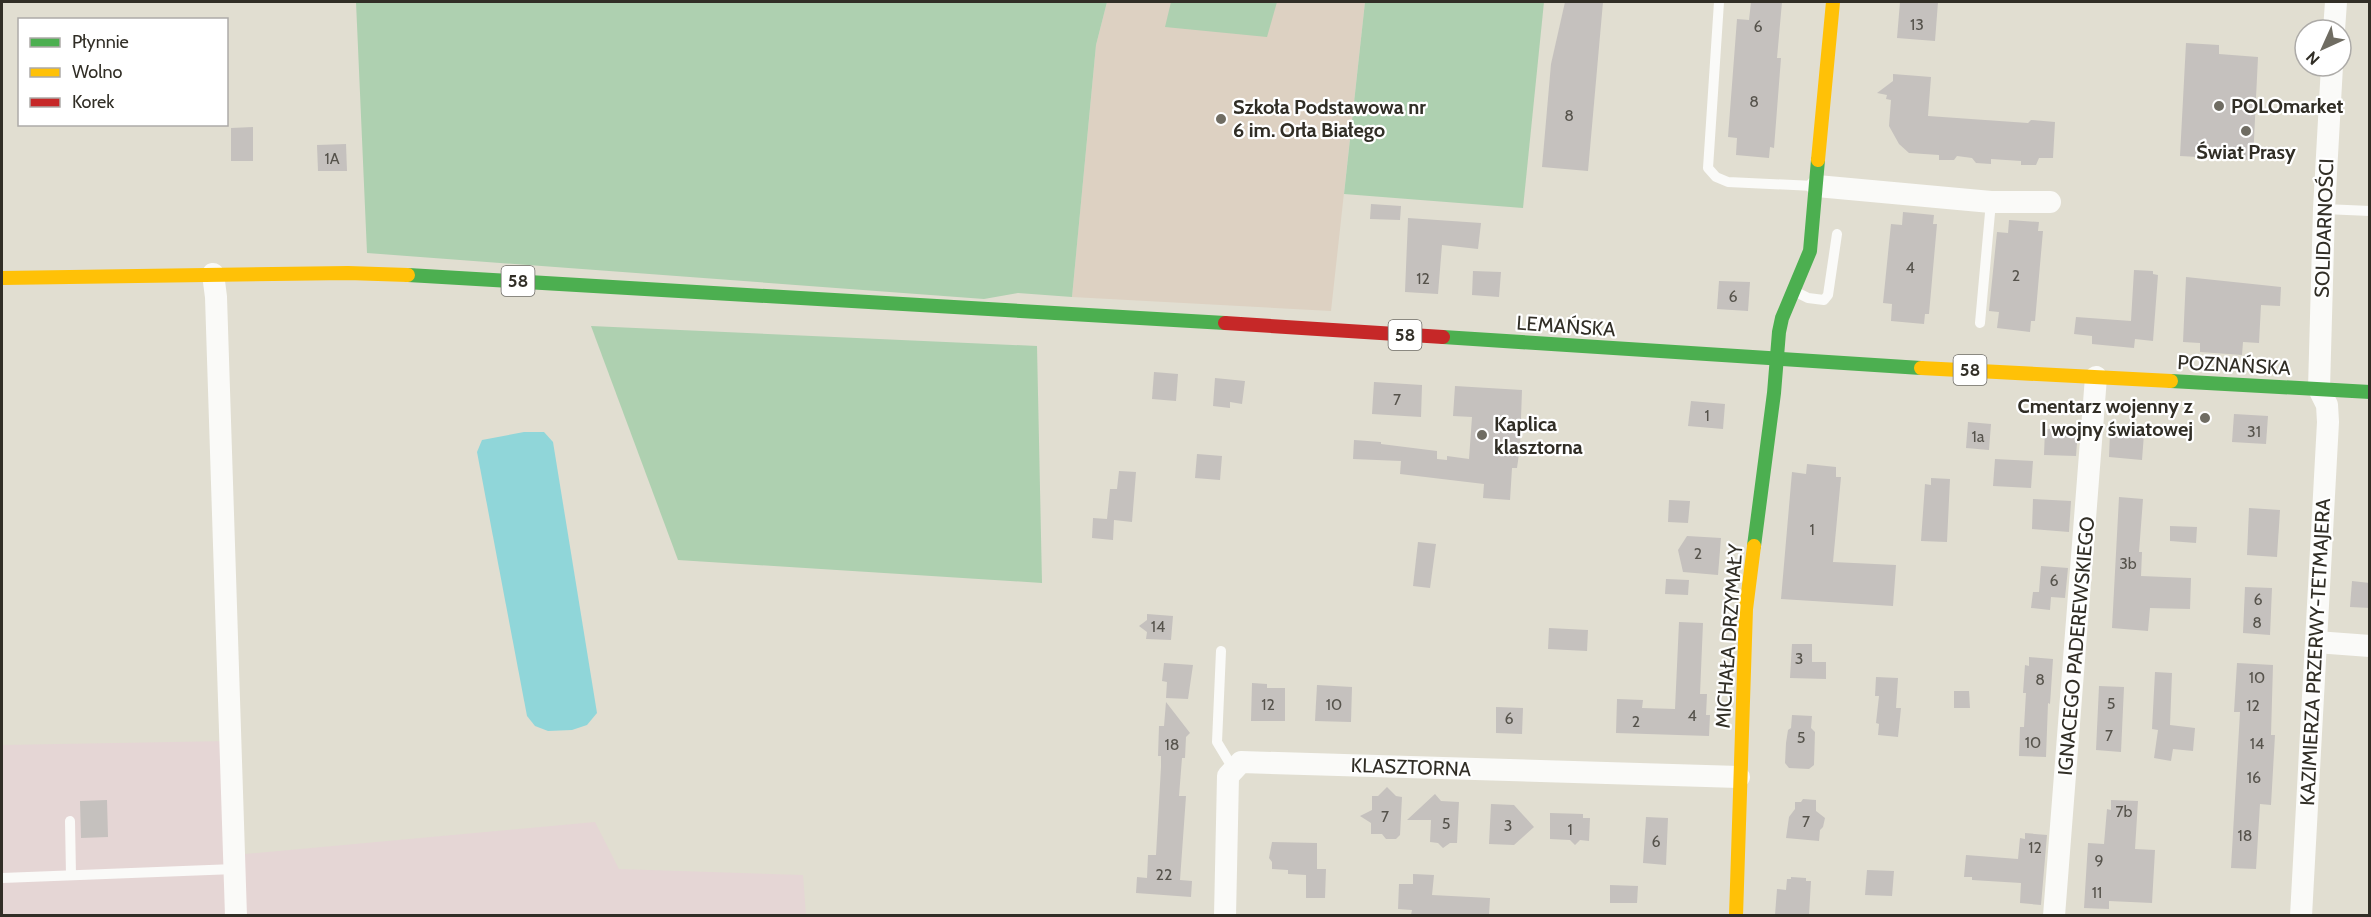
<svg xmlns="http://www.w3.org/2000/svg" width="2371" height="917" viewBox="0 0 2371 917" font-family="Cabin,sans-serif">
  <style>
    .industrial { fill: #e5d6d5 }
    .education { fill: #ddd1c2 }
    .green { fill: #aed0b0 }
    .water { fill: #90d6d9 }
    .building { fill: #c5c1be }
    .lines { fill: none; stroke-linecap: round; stroke-linejoin: round }
    .lane { stroke: #fafaf8; stroke-width: 10 }
    .street { stroke: #fafaf8; stroke-width: 22 }
    .fast { stroke: #4caf50; stroke-width: 14 }
    .slow { stroke: #ffc107; stroke-width: 14 }
    .jam { stroke: #c62828; stroke-width: 14 }
    .poi-dot { fill: #6f6c62; stroke: #fff; stroke-width: 2 }
    .labels { text-anchor: middle; stroke-width: 4.5; stroke-linejoin: round; paint-order: stroke }
    .number-label { font-size: 16px; fill: #56534c }
    .shield { fill: #fff; stroke: #6f6d67; stroke-width: 1.5 }
    .shield-label { font-size: 18px; font-weight: bold; fill: #312e26 }
    .poi-label { font-size: 20px; font-weight: bold; fill: #312e26; stroke: #fff; text-anchor: start }
    .street-label { font-size: 20px; fill: #312e26; stroke: #fff }
  </style>
  <rect width="100%" height="100%" fill="#e1ded1"/>
  <path class="industrial" d="M230,741L235,855L595,822L619,869L803,875L806,915H2V745Z"/>
  <path class="education" d="M1107,2H1365L1331,311L1072,297L1096,45Z"/>
  <g class="green">
    <path d="M356,2H1107L1096,45L1072,297L1018,293L984,299L367,253Z"/>
    <path d="M1171,2H1277L1267,37L1165,27Z"/>
    <path d="M1365,2H1544L1523,208L1344,194Z"/>
    <path d="M591,326L1037,346L1042,583L678,560Z"/>
  </g>
  <path class="water" d="M524,432H544L553,442L597,713L587,725L572,730L548,731L535,726L527,716L477,452L482,440Z"/>
  <g class="building">
    <path d="M1565,2H1603L1588,171L1542,167L1551,64Z"/>
    <path d="M1751,2H1782L1777,58H1781L1774,148L1770,147L1769,158L1736,155L1737,138L1728,137L1737,19L1749,20Z"/>
    <path d="M1900,2H1938L1935,41L1897,38Z"/>
    <path d="M2186,43L2219,45V54L2258,57L2253,160L2180,156Z"/>
    <path d="M1893,74L1931,77L1928,116L2028,123L2031,120L2055,122L2053,158H2039L2036,165H2021V161L1991,159V164L1976,163L1972,158L1957,156L1954,160H1939V155L1909,153L1899,144L1889,126L1891,100L1886,99L1887,95L1877,93L1893,81Z"/>
    <path d="M253,127V161H231V128Z"/>
    <path d="M346,144L347,171H318L317,145Z"/>
    <path d="M1371,204L1401,206L1400,220L1370,219Z"/>
    <path d="M1903,212L1934,215L1933,224H1937L1929,314H1925L1924,324L1891,321L1892,304L1883,303L1891,224L1902,225Z"/>
    <path d="M1408,218L1481,223L1478,249L1442,245L1438,294L1405,292Z"/>
    <path d="M2009,220L2039,222L2038,231H2043L2035,321H2031L2030,332L1997,328L1999,312L1989,311L1997,232L2008,233Z"/>
    <path d="M2134,270L2153,271V274L2158,275L2153,341L2135,339L2134,348L2092,344V336L2074,334L2076,317L2131,321Z"/>
    <path d="M1473,271L1501,272L1499,297L1472,295Z"/>
    <path d="M2186,277L2281,287L2280,306L2261,305L2259,343L2243,342L2242,355L2200,352V343L2183,342Z"/>
    <path d="M1719,281L1750,282L1748,311L1717,309Z"/>
    <path d="M1154,372L1178,374L1176,401L1152,399Z"/>
    <path d="M1215,378L1245,381L1242,404L1230,402V408L1213,406Z"/>
    <path d="M1374,382L1422,385L1421,417L1372,414Z"/>
    <path d="M1455,386L1522,390L1520,447L1517,468H1512L1510,500L1483,498L1484,484L1400,474L1401,461L1353,459L1354,440L1381,442V444L1437,451V459L1447,460V456L1469,459L1472,417L1453,416Z"/>
    <path d="M1691,401L1725,404L1723,429L1688,426Z"/>
    <path d="M2234,414L2268,416L2266,444L2232,442Z"/>
    <path d="M1968,422L1991,424L1989,450L1966,448Z"/>
    <path d="M2045,429L2078,430L2076,456L2044,455Z"/>
    <path d="M2110,432L2144,434L2142,460L2109,457Z"/>
    <path d="M1197,454L1222,456L1220,480L1195,478Z"/>
    <path d="M1995,459L2033,461L2031,488L1993,486Z"/>
    <path d="M1807,464L1836,467V477H1841L1833,562L1896,565L1893,606L1781,599L1792,472L1806,474Z"/>
    <path d="M1119,471L1136,472L1132,522L1114,520L1113,540L1092,538L1093,518L1107,519L1110,489H1117Z"/>
    <path d="M1931,478L1950,479L1947,542L1921,541L1925,484L1931,485Z"/>
    <path d="M2119,497L2143,499L2139,552H2142L2141,576L2191,578L2190,609L2150,608L2148,631L2112,628Z"/>
    <path d="M2033,499L2071,501L2069,532L2032,529Z"/>
    <path d="M1669,500L1690,501L1688,523L1668,522Z"/>
    <path d="M2249,508L2280,510L2277,557L2247,555Z"/>
    <path d="M2170,526L2197,527L2196,543L2170,541Z"/>
    <path d="M1687,536L1721,538L1718,575L1683,572L1678,550Z"/>
    <path d="M1418,542L1436,544L1430,588L1413,586Z"/>
    <path d="M2041,566L2068,568L2065,598L2051,597L2050,610L2031,608L2033,592H2039Z"/>
    <path d="M1666,579L1689,580L1688,595L1665,594Z"/>
    <path d="M2352,581L2370,583V608L2350,607Z"/>
    <path d="M2245,587L2272,588L2270,635L2243,633Z"/>
    <path d="M1147,614L1173,616L1171,640L1146,639L1147,632L1139,626L1147,620Z"/>
    <path d="M1679,622L1703,623L1700,694H1707L1706,715H1710L1709,736L1616,733L1617,699L1643,700L1642,708L1675,709Z"/>
    <path d="M1549,628L1588,630L1587,651L1548,649Z"/>
    <path d="M1792,644H1812V662H1826V679L1790,678Z"/>
    <path d="M2029,657L2053,659L2050,704L2048,703L2046,757L2019,756L2020,727H2024L2026,693H2023L2025,665L2029,666Z"/>
    <path d="M1164,663L1193,665L1188,699L1166,698L1167,682L1162,681Z"/>
    <path d="M2237,663L2273,665L2271,735H2275L2271,805L2260,804L2256,869L2231,868L2240,712H2234Z"/>
    <path d="M2155,672L2172,673L2170,725L2195,728L2193,751L2173,749L2171,761L2154,758L2158,730L2152,729Z"/>
    <path d="M1876,677L1898,678L1896,708H1901L1898,737L1878,735L1879,724L1876,723L1879,696H1875Z"/>
    <path d="M1252,683L1267,684V688H1285V721H1251Z"/>
    <path d="M1317,685L1352,687L1351,722L1315,721Z"/>
    <path d="M2099,686L2124,687L2121,752L2096,750Z"/>
    <path d="M1954,691H1969L1970,708H1954Z"/>
    <path d="M1166,702L1190,733L1186,737L1185,758H1182L1179,796H1186L1180,880L1192,881L1191,897L1136,893L1137,877L1147,878L1148,855H1156L1161,767V756H1158L1159,726H1164Z"/>
    <path d="M1496,707L1523,708L1522,734L1496,733Z"/>
    <path d="M1792,715L1812,716L1811,728L1815,732L1814,765L1809,769L1789,768L1785,763L1786,743L1788,730L1791,728Z"/>
    <path d="M1387,787L1396,796L1402,797L1400,835L1396,839H1386L1382,834H1371V823L1360,816L1372,810V796H1378Z"/>
    <path d="M1435,794L1441,801L1459,802L1457,843H1450L1443,848L1438,843L1430,842L1431,820H1407Z"/>
    <path d="M1803,799L1816,800V811L1825,818L1823,827L1820,830L1819,841L1786,838L1789,817L1795,809V802H1801Z"/>
    <path d="M107,800L108,837L81,838L80,801Z"/>
    <path d="M2111,800L2138,801L2135,849L2155,850L2152,903L2109,901V909L2084,908L2088,843L2104,844L2107,809L2111,810Z"/>
    <path d="M1491,804L1514,805L1534,827L1514,845L1489,844Z"/>
    <path d="M1550,813L1583,814V818H1590L1589,841L1580,840L1575,845L1570,840L1550,839Z"/>
    <path d="M1646,817L1668,818L1666,865L1643,863Z"/>
    <path d="M2025,833L2047,835L2041,905L2020,903L2021,883L1972,880V877H1964L1966,855L2018,859L2020,838L2025,839Z"/>
    <path d="M1272,842L1317,843V869H1326L1325,898H1306V875L1288,874V870L1272,869V862L1269,858Z"/>
    <path d="M1867,870L1894,871L1892,896L1865,895Z"/>
    <path d="M1413,874L1434,875L1432,895L1490,898L1489,915H1411L1412,910L1398,909L1399,884H1413Z"/>
    <path d="M1791,877L1806,878V881H1811L1809,915H1775L1777,889L1786,890L1787,879H1791Z"/>
    <path d="M1610,885L1638,886L1637,903H1610Z"/>
  </g>
  <g class="lines">
    <g class="lane">
      <path d="M1719,2L1708,168L1716,177L1728,182L1814,186"/>
      <path d="M2324,209L2370,211"/>
      <path d="M1794,291L1808,298L1824,300L1828,295L1837,234"/>
      <path d="M1980,323L1991,202"/>
      <path d="M1221,651L1217,742L1234,770"/>
      <path d="M70,821L71,875"/>
      <path d="M2,878L235,869"/>
    </g>
    <g class="street">
      <path d="M2334,30L2336,2"/>
      <path d="M1817,186L1991,202H2050"/>
      <path d="M213,274L216,297L236,916"/>
      <path d="M2316,642L2370,646"/>
      <path d="M1225,916L1228,776L1241,762L1739,777"/>
      <path d="M2054,916L2096,377"/>
      <path d="M2301,916L2328,422L2327,405L2319,389L2324,209L2332,66"/>
    </g>
    <g class="fast">
      <path d="M408,275L1225,323"/>
      <path d="M1443,337L1921,368"/>
      <path d="M2171,381L2370,392"/>
      <path d="M1754,546L1774,393L1779,332L1782,318L1810,251L1818,160"/>
    </g>
    <g class="slow">
      <path d="M1818,160L1833,2"/>
      <path d="M2,278L348,273L408,275"/>
      <path d="M1921,368L2171,381"/>
      <path d="M1736,916L1746,609L1754,546"/>
    </g>
    <path class="jam" d="M1225,323L1443,337"/>
  </g>
  <g class="poi-dot">
    <circle cx="2219" cy="106" r="6"/>
    <circle cx="1221" cy="119" r="6"/>
    <circle cx="2246" cy="131" r="6"/>
    <circle cx="2205" cy="418" r="6"/>
    <circle cx="1482" cy="435" r="6"/>
  </g>
  <g class="labels">
    <g class="number-label">
      <text x="1917" y="30">13</text>
      <text x="1758" y="32">6</text>
      <text x="1754" y="107">8</text>
      <text x="1569" y="121">8</text>
      <text x="332" y="164">1A</text>
      <text x="1910" y="273">4</text>
      <text x="2016" y="281">2</text>
      <text x="1423" y="284">12</text>
      <text x="1733" y="302">6</text>
      <text x="1397" y="405">7</text>
      <text x="1707" y="421">1</text>
      <text x="2254" y="437">31</text>
      <text x="1978" y="442">1a</text>
      <text x="1812" y="535">1</text>
      <text x="1698" y="559">2</text>
      <text x="2128" y="569">3b</text>
      <text x="2054" y="586">6</text>
      <text x="2258" y="605">6</text>
      <text x="2257" y="628">8</text>
      <text x="1158" y="632">14</text>
      <text x="1799" y="664">3</text>
      <text x="2257" y="683">10</text>
      <text x="2040" y="685">8</text>
      <text x="2111" y="709">5</text>
      <text x="1268" y="710">12</text>
      <text x="1334" y="710">10</text>
      <text x="2253" y="711">12</text>
      <text x="1692" y="721">4</text>
      <text x="1509" y="724">6</text>
      <text x="1636" y="727">2</text>
      <text x="2109" y="741">7</text>
      <text x="1801" y="743">5</text>
      <text x="2033" y="748">10</text>
      <text x="2257" y="749">14</text>
      <text x="1172" y="750">18</text>
      <text x="2254" y="783">16</text>
      <text x="2124" y="817">7b</text>
      <text x="1385" y="822">7</text>
      <text x="1806" y="827">7</text>
      <text x="1446" y="829">5</text>
      <text x="1508" y="831">3</text>
      <text x="1570" y="835">1</text>
      <text x="2245" y="841">18</text>
      <text x="1656" y="847">6</text>
      <text x="2035" y="853">12</text>
      <text x="2099" y="866">9</text>
      <text x="1164" y="880">22</text>
      <text x="2097" y="898">11</text>
    </g>
    <g class="shield">
      <rect x="501.5" y="266" width="33" height="30" rx="4.5"/>
      <rect x="1388.5" y="320" width="33" height="30" rx="4.5"/>
      <rect x="1953.5" y="355" width="33" height="30" rx="4.5"/>
    </g>
    <g class="shield-label">
      <text x="518" y="287">58</text>
      <text x="1405" y="341">58</text>
      <text x="1970" y="376">58</text>
    </g>
    <g class="poi-label">
      <text x="2231" y="113">POLOmarket</text>
      <text x="1233" y="114">Szkoła Podstawowa nr<tspan x="1233" dy="23">6 im. Orła Białego</tspan></text>
      <text x="2246" y="159" text-anchor="middle">Świat Prasy</text>
      <text x="2193" y="413" text-anchor="end">Cmentarz wojenny z<tspan x="2193" dy="23">I wojny światowej</tspan></text>
      <text x="1494" y="431">Kaplica<tspan x="1494" dy="23">klasztorna</tspan></text>
    </g>
    <g class="street-label">
      <text transform="translate(2324 228) rotate(-88)" y="7">SOLIDARNOŚCI</text>
      <text transform="translate(1566 326) rotate(4)" y="7">LEMAŃSKA</text>
      <text transform="translate(2234 365) rotate(3)" y="7">POZNAŃSKA</text>
      <text transform="translate(1729 636) rotate(-86)" y="7">MICHAŁA DRZYMAŁY</text>
      <text transform="translate(2076 646) rotate(-85)" y="7">IGNACEGO PADEREWSKIEGO</text>
      <text transform="translate(2315 652) rotate(-87)" y="7">KAZIMIERZA PRZERWY-TETMAJERA</text>
      <text transform="translate(1411 767) rotate(2)" y="7">KLASZTORNA</text>
    </g>
  </g>
  <rect width="2371" height="917" fill="none" stroke="#312e26" stroke-width="6"/>
  <rect x="18" y="18" width="210" height="108" fill="#ffffff" stroke="#adaba8" stroke-width="1.5"/>
  <rect x="30" y="38" width="30" height="9" fill="#4caf50" stroke="#adaba8" stroke-width="1.5"/>
  <text x="72" y="48" font-size="18" fill="#312e26">Płynnie</text>
  <rect x="30" y="68" width="30" height="9" fill="#ffc107" stroke="#adaba8" stroke-width="1.5"/>
  <text x="72" y="78" font-size="18" fill="#312e26">Wolno</text>
  <rect x="30" y="98" width="30" height="9" fill="#c62828" stroke="#adaba8" stroke-width="1.5"/>
  <text x="72" y="108" font-size="18" fill="#312e26">Korek</text>
  <g transform="translate(2323 48) rotate(225)"><circle r="28" fill="#ffffff" stroke="#adaba8" stroke-width="1.5"/>
  <path d="M0-4.5L10 22L0 15L-10 22Z" fill="#6f6c62"/>
  <text y="-9" font-size="16" font-weight="bold" text-anchor="middle" fill="#312e26">N</text>
  </g>
</svg>
